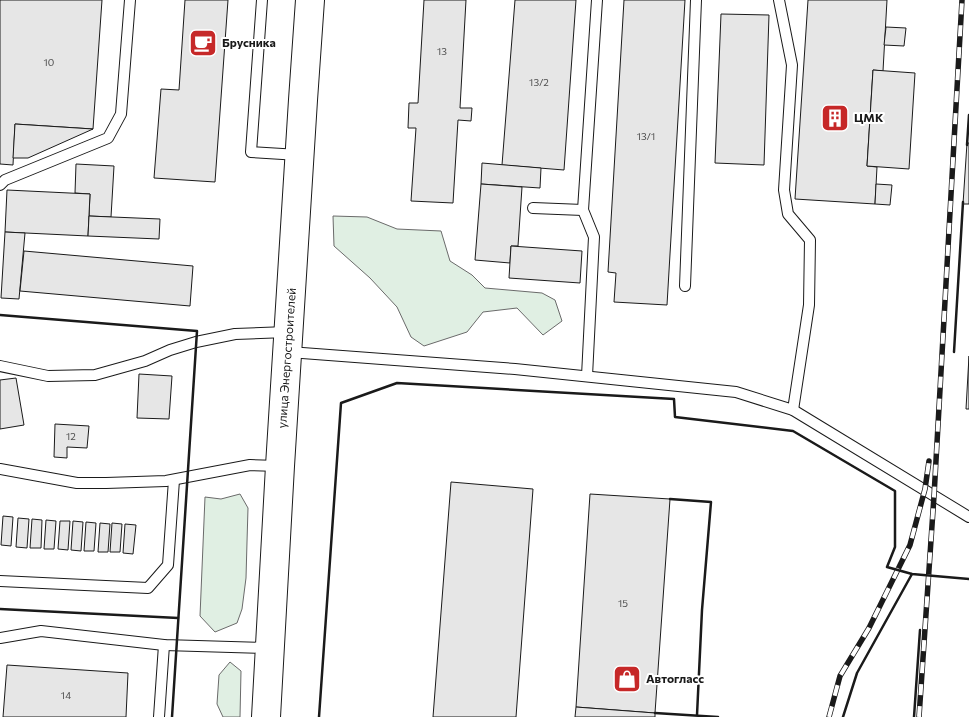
<svg xmlns="http://www.w3.org/2000/svg" width="969" height="717" viewBox="0 0 969 717" font-family="Commissioner,sans-serif">
  <style>
    .green { fill: #e0efe3; stroke: #6a6a6a }
    .building { fill: #e6e6e6; stroke: #1a1a1a }
    .lines { fill: none; stroke-linecap: round; stroke-linejoin: round }
    .service-casing { stroke: #1a1a1a; stroke-width: 12 }
    .secondary-casing { stroke: #1a1a1a; stroke-width: 30 }
    .service { stroke: #fff; stroke-width: 10 }
    .secondary { stroke: #fff; stroke-width: 28 }
    .rail-casing { stroke: #1a1a1a; stroke-width: 5.5 }
    .rail { stroke: #fff; stroke-width: 4; stroke-dasharray: 11; stroke-linecap: butt }
    .wall { stroke: #1a1a1a; stroke-width: 2.5 }
    .labels { text-anchor: middle; stroke-width: 4; stroke-linejoin: round; paint-order: stroke }
    .number-label { font-size: 10px; fill: #4d4d4d }
    .poi-label { font-size: 12px; font-weight: bold; fill: #1a1a1a; stroke: #fff; text-anchor: start }
    .street-label { font-size: 12px; fill: #1a1a1a; stroke: #fff }
  </style>
  <rect width="100%" height="100%" fill="#fff"/>
  <g class="green">
    <path d="M333,216L367,217L397,229L441,231L450,261L472,275L485,288L542,293L555,300L562,321L543,335L517,308L483,312L467,332L424,346L411,337L397,307L370,278L334,246Z"/>
    <path d="M240,494L248,508L247,542L246,578L242,609L237,623L215,632L200,616L205,497L221,499Z"/>
    <path d="M230,662L241,671L240,717H223L217,704L219,675Z"/>
  </g>
  <g class="building">
    <path d="M0,0H102L93,129L15,124L13,165L0,164Z"/>
    <path d="M185,0H228L215,182L154,178L161,89L179,90Z"/>
    <path d="M424,0H466L460,108H472L471,121L458,120L453,203L411,201L416,128H408L409,103H418Z"/>
    <path d="M515,0H576L564,170L502,165Z"/>
    <path d="M624,0H685L667,305L614,302L616,273L608,272Z"/>
    <path d="M808,0H887L883,71L873,70L867,166L877,167L875,204L795,199Z"/>
    <path d="M721,14L769,15L764,165L715,163Z"/>
    <path d="M886,27L906,28L904,46L884,45Z"/>
    <path d="M873,70L915,73L909,169L867,166Z"/>
    <path d="M15,124L93,129L28,158H13Z"/>
    <path d="M967,143H969V204H963Z"/>
    <path d="M482,163L541,168L540,188L481,184Z"/>
    <path d="M76,164L114,166L111,217L89,216L90,194L75,193Z"/>
    <path d="M481,184L522,187L518,246H511L510,263L475,260Z"/>
    <path d="M876,184L892,185L890,205L875,204Z"/>
    <path d="M7,190L90,194L88,236L5,232Z"/>
    <path d="M89,216L160,219L159,239L88,236Z"/>
    <path d="M5,232L25,233L19,299L1,298Z"/>
    <path d="M511,246L582,251L580,283L509,278Z"/>
    <path d="M24,251L193,266L190,306L20,291Z"/>
    <path d="M969,356V409H966Z"/>
    <path d="M139,374L172,376L169,419L137,418Z"/>
    <path d="M16,378L24,425L0,429V380Z"/>
    <path d="M55,424L89,426L87,448L67,447V458L54,457Z"/>
    <path d="M451,482L533,489L516,717H433Z"/>
    <path d="M590,494L670,499L655,713L576,707Z"/>
    <path d="M3,516L13,517L11,546L1,545Z"/>
    <path d="M18,518L29,519L27,548L16,547Z"/>
    <path d="M32,519L42,520L41,548H30Z"/>
    <path d="M46,520L56,521L54,549H44Z"/>
    <path d="M60,521H70L68,550L58,549Z"/>
    <path d="M73,521L83,522L81,551L71,550Z"/>
    <path d="M86,522L96,523L94,551H84Z"/>
    <path d="M100,523L110,524L108,552H98Z"/>
    <path d="M112,523L122,524L120,552H110Z"/>
    <path d="M125,524L136,525L133,554L123,553Z"/>
    <path d="M7,665L128,673L126,717H3Z"/>
    <path d="M576,707L655,713V717H575Z"/>
  </g>
  <g class="lines">
    <g class="service-casing">
      <g id="service">
        <path d="M262,0L251,152L299,155"/>
        <path d="M779,0L792,65L784,190L788,214L810,240L809,305L793,410"/>
        <path d="M0,185L5,180L108,138L121,114L130,0"/>
        <path d="M533,208L583,210"/>
        <path d="M685,286L696,0"/>
        <path d="M289,352L515,369L736,392L793,410L969,517"/>
        <path d="M0,366L48,376L95,375L145,361L170,350L196,342L235,334L287,332"/>
        <path d="M587,376L594,237L583,210L597,0"/>
        <path d="M0,469L77,483H106L166,481L250,465L279,466"/>
        <path d="M0,581L148,588L168,565L174,480"/>
        <path d="M0,638L41,631L164,645L269,648"/>
        <path d="M159,717L164,645"/>
      </g>
    </g>
    <g class="secondary-casing">
      <path id="secondary" d="M266,717L280,466L303,100L310,0"/>
    </g>
    <use href="#service" class="service"/>
    <use href="#secondary" class="secondary"/>
    <g class="rail-casing">
      <g id="rail">
        <path d="M829,717L840,676L869,628L910,545L925,489L929,461"/>
        <path d="M919,717L934,496L962,0"/>
      </g>
    </g>
    <use href="#rail" class="rail"/>
    <g class="wall">
      <path d="M967,145L969,115"/>
      <path d="M0,315L197,331L172,717"/>
      <path d="M954,352L963,202"/>
      <path d="M670,499L711,502L702,610L697,715"/>
      <path d="M0,609L178,618"/>
      <path d="M655,713L718,717"/>
      <path d="M319,717L341,403L397,383L674,399L675,417L793,431L895,491V547L887,567L912,574L969,579"/>
      <path d="M843,717L857,673L912,574"/>
      <path d="M914,717L920,630"/>
    </g>
  </g>
  <defs>
    <g id="cafe-square" transform="scale(1.4375)"><rect x="-9" y="-9" width="18" height="18" rx="4" fill="#c62828" stroke="#fff"/><path d="M-5.5-4.5H6V0H3Q3 3.5 0 3.5H-2.5Q-5.5 3.5-5.5 0ZM3-3.2v2h1.7v-2ZM-6 4.5H4V6H-6Z" fill="#fff"/></g>
    <g id="building-square" transform="scale(1.4375)"><rect x="-9" y="-9" width="18" height="18" rx="4" fill="#c62828" stroke="#fff"/><path d="M-4-6H4V6H1V3H-1V6H-4ZM-2.5-4.3h1.7v1.8h-1.7ZM.8-4.3h1.7v1.8H.8ZM-2.5-1h1.7V.8h-1.7ZM.8-1h1.7V.8H.8Z" fill="#fff"/></g>
    <g id="shop-square" transform="scale(1.4375)"><rect x="-9" y="-9" width="18" height="18" rx="4" fill="#c62828" stroke="#fff"/><path d="M-5-2.5h2.3a2.7 3.5 0 0 1 5.4 0H5L5.5 6h-11ZM-1.5-2.5h3a1.5 2.3 0 0 0-3 0Z" fill="#fff"/></g>
  </defs>
  <g fill-rule="evenodd">
    <use href="#cafe-square" x="203" y="43"/>
    <use href="#building-square" x="835" y="118"/>
    <use href="#shop-square" x="627" y="679"/>
  </g>
  <g class="labels">
    <g class="number-label">
      <text x="442" y="55">13</text>
      <text x="49" y="66">10</text>
      <text x="539" y="86">13/2</text>
      <text x="646" y="140">13/1</text>
      <text x="71" y="440">12</text>
      <text x="623" y="607">15</text>
      <text x="66" y="699">14</text>
    </g>
    <g class="poi-label">
      <text x="222" y="47">Брусника</text>
      <text x="854" y="122">ЦМК</text>
      <text x="646" y="683">Автогласс</text>
    </g>
    <g class="street-label">
      <text transform="translate(287 358) rotate(-86)" y="4">улица Энергостроителей</text>
    </g>
  </g>
</svg>
